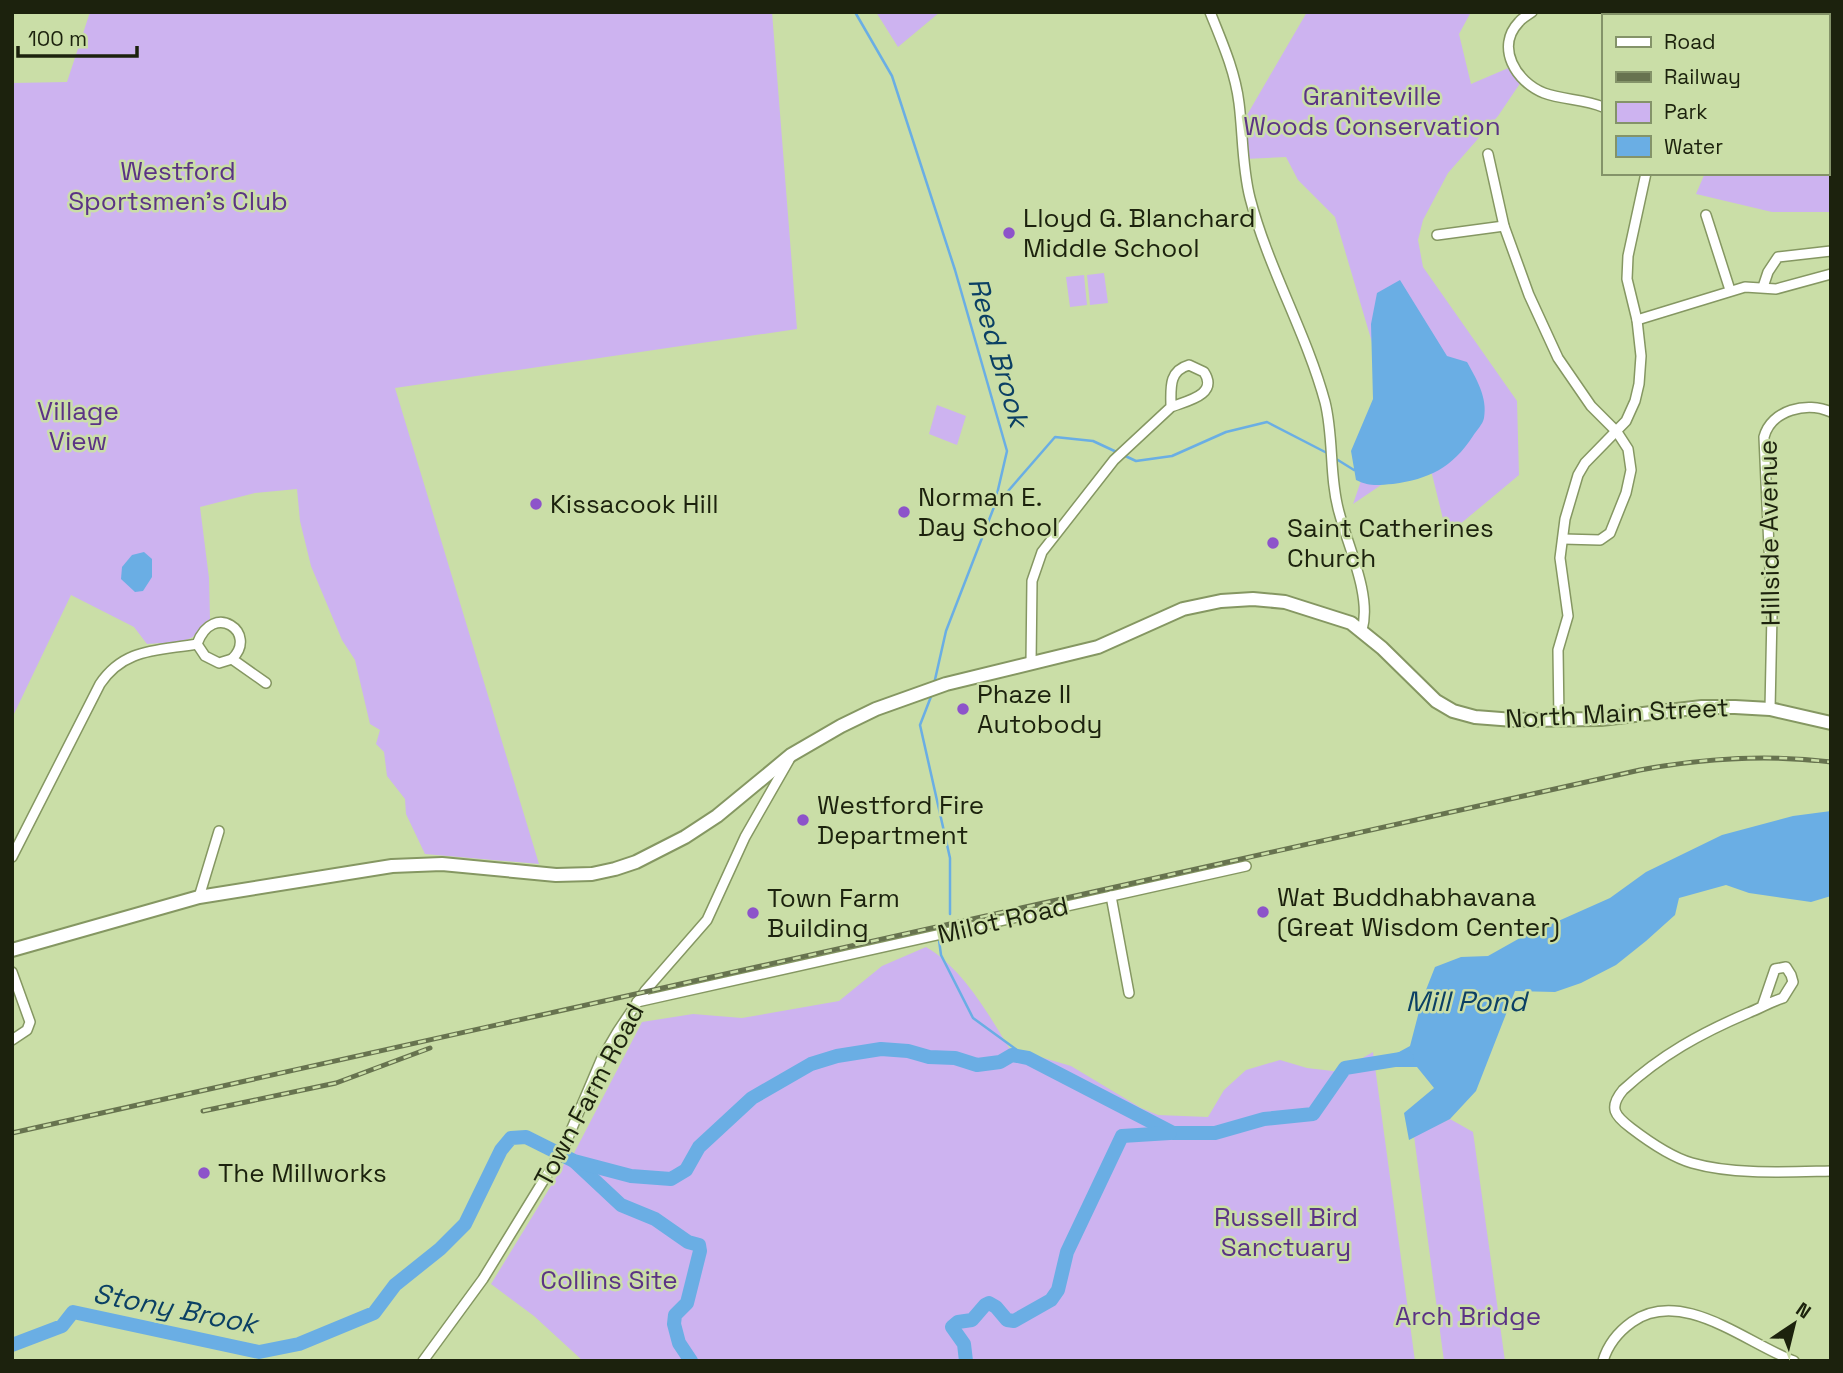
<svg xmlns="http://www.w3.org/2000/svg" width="1843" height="1373" viewBox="0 0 1843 1373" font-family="'Space Grotesk',sans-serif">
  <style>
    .green { fill: #cdb3f0 }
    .water { fill: #6aaee4 }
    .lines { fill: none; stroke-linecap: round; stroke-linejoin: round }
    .stream { stroke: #6aaee4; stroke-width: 2.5 }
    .river { stroke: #6aaee4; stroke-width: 14 }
    .street-casing { stroke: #859762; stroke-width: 12 }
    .secondary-casing { stroke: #859762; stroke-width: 16 }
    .street { stroke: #fff; stroke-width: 9 }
    .secondary { stroke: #fff; stroke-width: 12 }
    .rail-casing { stroke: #67734f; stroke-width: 5 }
    .rail { stroke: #cadea7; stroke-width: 2.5; stroke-dasharray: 8; stroke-linecap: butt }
    .poi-dot { fill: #8d53ca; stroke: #cadea7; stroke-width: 2.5 }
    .labels { text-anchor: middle; stroke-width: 5; stroke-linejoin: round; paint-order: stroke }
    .park-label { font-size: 26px; fill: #5b3385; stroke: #cadea7 }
    .poi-label { font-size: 26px; fill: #1c220d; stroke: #cadea7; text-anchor: start }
    .street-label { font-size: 26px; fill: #1c220d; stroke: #cadea7 }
    .water-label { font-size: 28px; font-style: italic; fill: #0b4064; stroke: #cadea7 }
  </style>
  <rect width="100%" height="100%" fill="#cadea7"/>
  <g class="green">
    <path d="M90,12H772L797,329L395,388L539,864L425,854L406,814L405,799L387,776L384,752L376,744L380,730L370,724L355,660L342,640L311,566L300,521L297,489L255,493L200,507L209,578L210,619C202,624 200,631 194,636C187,643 158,643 147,644L134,627L71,595L12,718V83L67,82Z"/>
    <path d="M876,12H940L898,47Z"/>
    <path d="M1307,12H1471L1459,34L1471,84L1513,66L1523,79L1498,116L1448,173L1423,220L1418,240L1423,267L1517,401L1519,475L1447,535L1427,454L1353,504L1389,400L1335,217L1298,180L1286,157L1244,159L1240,127Z"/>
    <path d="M1712,12H1831V212H1772L1696,194L1705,173H1827V16H1713Z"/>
    <path d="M1104,273L1108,303L1090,305L1087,275Z"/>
    <path d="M1084,275L1087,305L1070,307L1066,277Z"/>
    <path d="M937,405L966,416L957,445L929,434Z"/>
    <path d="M926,947C962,968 988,1013 1009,1048L1071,1066L1141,1108L1158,1115L1208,1117L1224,1090L1246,1070L1280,1060L1307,1068L1350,1073L1359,1060L1373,1052L1415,1361H583L534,1316L491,1284L568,1158L571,1159L642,1022L693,1014L742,1018L839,1001L882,966Z"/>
    <path d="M1450,1119L1473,1132L1505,1361H1444L1414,1136Z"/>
  </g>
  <g class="water">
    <path d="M1400,280L1447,356L1467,362C1476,378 1488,398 1484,418C1483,424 1476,431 1473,436C1452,468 1429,479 1393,484C1378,485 1370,487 1356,480L1351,451L1373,399L1371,324L1377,293Z"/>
    <path d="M144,552L152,559V577L143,591L135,592L121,579L122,567L132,555Z"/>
    <path d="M1831,811V896L1811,902L1749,893L1726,885L1679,898L1675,915L1646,941L1616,965L1581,983L1555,992L1515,991L1476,1091L1450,1119L1409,1140L1404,1113L1434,1088L1417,1067H1389L1388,1058L1410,1046L1422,1000L1435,967L1461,957L1488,956L1520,938L1610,898L1646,872L1722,835L1793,816Z"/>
  </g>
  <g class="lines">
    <g class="stream">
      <path d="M855,12L892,76L955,270L1007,451L994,507L946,631L934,684"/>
      <path d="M1333,457L1354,470"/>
      <path d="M996,505L1055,437L1093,441L1136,461L1172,456L1226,432L1267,422L1327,453"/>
      <path d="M932,694L920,725L950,858V914"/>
      <path d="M939,940L941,955L973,1018L1028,1058"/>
    </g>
    <g class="river">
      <path d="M575,1162L621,1205L655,1219L688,1242L699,1245L700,1251L687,1303L675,1315L674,1324L679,1343L691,1361"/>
      <path d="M12,1345L62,1326L73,1312L259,1352L299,1344L374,1313L395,1285L440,1249L465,1224L501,1150L511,1138L526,1137L574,1161L631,1176L671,1179L686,1170L699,1147L752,1098L811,1064L837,1056L881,1049L908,1051L929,1057L955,1058L977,1065L1000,1062L1012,1055L1028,1058L1173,1133H1215L1264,1119L1313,1114L1345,1068L1407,1058"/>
      <path d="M966,1361L964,1344L952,1327L958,1322L972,1320L985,1305L989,1303L996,1307L1007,1320L1014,1321L1051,1300L1058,1290L1067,1252L1122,1136L1170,1133"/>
    </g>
    <g class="street-casing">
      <g id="street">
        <path d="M1210,12C1222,42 1235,71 1239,103C1243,134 1242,167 1250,198C1268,268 1306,332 1325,402C1334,438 1329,477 1339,512C1348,547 1372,596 1362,630"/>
        <path d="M1532,12C1528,15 1522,18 1519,22C1495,47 1516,82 1544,93C1563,100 1584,99 1603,107"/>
        <path d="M1660,16V12"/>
        <path d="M1488,154L1504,226L1529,295L1558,358L1591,406L1617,432L1628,449L1631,470L1626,493L1610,533L1600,540L1563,539"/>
        <path d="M1706,215L1730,290"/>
        <path d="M1437,235L1504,226"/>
        <path d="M1763,287L1768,272L1778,257L1831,251"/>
        <path d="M1637,320L1745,287L1776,289L1831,274"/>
        <path d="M197,644L205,656L219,663L232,659"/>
        <path d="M1031,663L1032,581L1042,552L1114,460L1171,407C1171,389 1168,371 1189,365L1204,372C1219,395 1186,401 1171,407"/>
        <path d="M1770,709L1772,614L1764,437C1771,410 1807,401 1831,412"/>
        <path d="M1559,720L1558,650L1568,616L1560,558L1565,519L1578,475L1585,463L1626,421L1635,401L1639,384L1641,356L1637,320L1627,279L1628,256L1646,173"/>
        <path d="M12,857L100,684C124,648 157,651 197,644C213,600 259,633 232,659L266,683"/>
        <path d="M1111,896L1129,993"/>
        <path d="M199,897L219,831"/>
        <path d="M12,972L30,1022L27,1030L12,1040"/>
        <path d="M637,1002L1246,866"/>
        <path d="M1763,1004L1775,969L1786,967L1791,975L1793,982L1783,998C1770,1002 1761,1008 1748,1013C1701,1033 1661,1055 1623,1090C1608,1108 1615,1116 1631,1128C1648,1141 1671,1157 1692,1163C1734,1175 1787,1172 1831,1171"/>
        <path d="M423,1361L483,1279L564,1147L601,1060L618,1031L645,991L707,920L745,837L789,760"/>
        <path d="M1603,1361C1608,1344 1618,1332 1632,1322C1682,1287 1746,1343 1794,1361"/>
      </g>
    </g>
    <g class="secondary-casing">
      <path id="secondary" d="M12,950L199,897L392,866L442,864L556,875L592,874L615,869L636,862L685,837L717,816L791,755L841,726L876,709L946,684L1098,647L1183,609L1221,601L1253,599L1285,602L1351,623L1382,648L1436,701L1453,711L1475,717L1514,720L1601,719L1702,707H1735L1770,709L1831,723"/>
    </g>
    <use href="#street" class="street"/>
    <use href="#secondary" class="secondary"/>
    <g class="rail-casing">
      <g id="rail">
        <path d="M203,1111L336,1083L430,1048"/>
        <path d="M12,1133L1640,770C1704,758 1766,754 1831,762"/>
      </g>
    </g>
    <use href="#rail" class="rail"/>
  </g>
  <g class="poi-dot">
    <circle cx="1009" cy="233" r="7"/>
    <circle cx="536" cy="504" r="7"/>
    <circle cx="904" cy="512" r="7"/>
    <circle cx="1273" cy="543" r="7"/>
    <circle cx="963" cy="709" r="7"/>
    <circle cx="803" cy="820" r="7"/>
    <circle cx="1263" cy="912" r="7"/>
    <circle cx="753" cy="913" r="7"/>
    <circle cx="204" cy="1173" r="7"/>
  </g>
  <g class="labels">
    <g class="park-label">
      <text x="1372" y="105">Graniteville<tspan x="1372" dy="30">Woods Conservation</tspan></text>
      <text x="178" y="180">Westford<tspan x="178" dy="30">Sportsmen’s Club</tspan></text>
      <text x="78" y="420">Village<tspan x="78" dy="30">View</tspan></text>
      <text x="1286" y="1226">Russell Bird<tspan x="1286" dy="30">Sanctuary</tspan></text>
      <text x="609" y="1289">Collins Site</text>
      <text x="1468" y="1325">Arch Bridge</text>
    </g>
    <g class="poi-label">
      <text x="1023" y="227">Lloyd G. Blanchard<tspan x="1023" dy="30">Middle School</tspan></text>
      <text x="918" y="506">Norman E.<tspan x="918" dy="30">Day School</tspan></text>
      <text x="550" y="513">Kissacook Hill</text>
      <text x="1287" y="537">Saint Catherines<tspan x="1287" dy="30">Church</tspan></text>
      <text x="977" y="703">Phaze II<tspan x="977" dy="30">Autobody</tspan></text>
      <text x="817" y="814">Westford Fire<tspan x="817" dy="30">Department</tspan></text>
      <text x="1277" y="906">Wat Buddhabhavana<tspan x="1277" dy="30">(Great Wisdom Center)</tspan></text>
      <text x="767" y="907">Town Farm<tspan x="767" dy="30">Building</tspan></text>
      <text x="218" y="1182">The Millworks</text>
    </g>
    <g class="street-label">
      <text transform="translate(1769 533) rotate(-91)" y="9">Hillside Avenue</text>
      <text transform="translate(1617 713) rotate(-3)" y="9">North Main Street</text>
      <text transform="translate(1003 920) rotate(-13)" y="9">Milot Road</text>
      <text transform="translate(589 1095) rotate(-62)" y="9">Town Farm Road</text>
    </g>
    <g class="water-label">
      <text transform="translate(999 352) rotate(74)" y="10">Reed Brook</text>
      <text x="1466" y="1011">Mill Pond</text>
      <text transform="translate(175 1308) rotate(11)" y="10">Stony Brook</text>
    </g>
  </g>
  <rect width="1843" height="1373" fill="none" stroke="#1c220d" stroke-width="28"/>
  <rect x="1602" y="14" width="228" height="161" fill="#cadea7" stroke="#849369" stroke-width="2"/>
  <rect x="1616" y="37" width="35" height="10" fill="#ffffff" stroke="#849369" stroke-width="2"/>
  <text x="1664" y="49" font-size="21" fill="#1c220d">Road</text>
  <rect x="1616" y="72" width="35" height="10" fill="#67734f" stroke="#849369" stroke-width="2"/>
  <text x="1664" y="84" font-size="21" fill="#1c220d">Railway</text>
  <rect x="1616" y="102" width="35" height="21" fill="#cdb3f0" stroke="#849369" stroke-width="2"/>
  <text x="1664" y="119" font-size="21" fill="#1c220d">Park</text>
  <rect x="1616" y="136" width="35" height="21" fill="#6aaee4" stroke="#849369" stroke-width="2"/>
  <text x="1664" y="154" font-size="21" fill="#1c220d">Water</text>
  <g transform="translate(1794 1324) rotate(35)" stroke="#cadea7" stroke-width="5" paint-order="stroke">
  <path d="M0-5L12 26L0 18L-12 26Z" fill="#1c220d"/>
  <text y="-10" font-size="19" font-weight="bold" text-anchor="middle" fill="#1c220d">N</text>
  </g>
  <path d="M18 46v10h119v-10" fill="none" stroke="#1c220d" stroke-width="3.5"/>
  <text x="28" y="46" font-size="21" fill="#1c220d" stroke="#cadea7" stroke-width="5" paint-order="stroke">100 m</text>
</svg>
